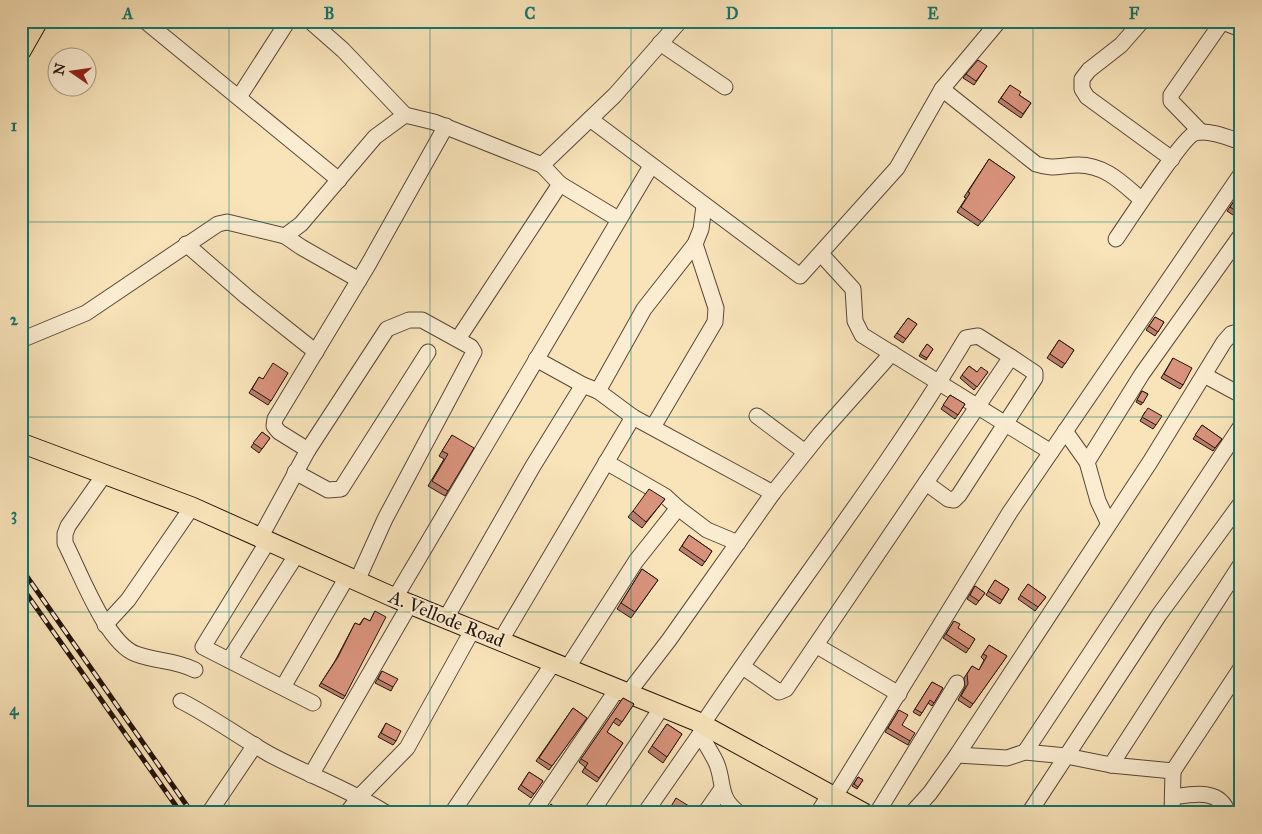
<svg xmlns="http://www.w3.org/2000/svg" width="1262" height="834" viewBox="0 0 1262 834" font-family="'IM FELL Great Primer',serif">
  <style>
    .lines { fill: none; stroke-linecap: round; stroke-linejoin: round }
    .minor-casing { stroke: #5a4738; stroke-width: 17 }
    .major-casing { stroke: #25130c; stroke-width: 21 }
    .minor { stroke: #fbedd2; stroke-width: 15 }
    .major { stroke: #f9e4ba; stroke-width: 19 }
    .rail-casing { stroke: #25130c; stroke-width: 5 }
    .rail { stroke: #fbedd2; stroke-width: 3; stroke-dasharray: 9; stroke-linecap: butt }
    .wall { fill: #bb7e6c; stroke: #25130c }
    .building { fill: #d9937d; stroke: #25130c }
    .grid { fill: none; stroke: #0f766e; stroke-width: 1; stroke-opacity: 0.55 }
    .labels { text-anchor: middle; stroke-width: 4; stroke-linejoin: round; paint-order: stroke }
    .street-label { font-size: 19px; fill: #25130c; stroke: #fbedd2 }
    .neatline { fill: none; stroke: #0f766e; stroke-width: 2 }
    .grid-label { font-size: 16px; text-anchor: middle; font-weight: bold; fill: #0f766e }
  </style>
  <rect width="100%" height="100%" fill="#f9e4ba"/>
  <filter id="stains"><feTurbulence type="fractalNoise" baseFrequency=".004" numOctaves="4"/><feColorMatrix values="0 0 0 0 .2 0 0 0 0 .09 0 0 0 0 .02 0 0 0 .5 -.17"/></filter>
  <radialGradient id="worn" r=".72"><stop offset=".6" stop-color="#630" stop-opacity="0"/><stop offset="1" stop-color="#630" stop-opacity=".3"/></radialGradient>
  <g class="lines">
    <g class="minor-casing">
      <g id="minor">
        <path d="M145,21L339,180"/>
        <path d="M310,21L343,50L405,115"/>
        <path d="M1142,21L1121,45L1089,70L1082,79V89L1087,97L1172,159"/>
        <path d="M1220,21L1241,29"/>
        <path d="M660,43L725,87"/>
        <path d="M942,89L1036,164C1054,170 1061,165 1078,165C1106,165 1123,184 1142,200"/>
        <path d="M239,97L288,21"/>
        <path d="M590,119L800,276L897,168L942,89L999,21"/>
        <path d="M1201,132L1171,101V95L1222,22"/>
        <path d="M560,184L618,219"/>
        <path d="M285,236L301,247L359,280"/>
        <path d="M1116,239C1127,223 1183,137 1195,133C1208,129 1229,138 1241,142"/>
        <path d="M186,244L247,297L316,352"/>
        <path d="M821,254L853,289L855,321L862,335L1051,452"/>
        <path d="M458,339L560,184L542,165"/>
        <path d="M21,340L86,313L218,224L227,222L285,236L301,224L375,137L405,115L434,122L542,165L615,95L680,21"/>
        <path d="M536,359L583,385"/>
        <path d="M1204,375L1241,395"/>
        <path d="M598,391L633,417L773,493"/>
        <path d="M757,416L805,452"/>
        <path d="M653,427L715,322L716,308L695,244"/>
        <path d="M1065,431L1087,462L1098,501L1108,522"/>
        <path d="M308,450L279,432L274,426L275,419L368,265L446,126"/>
        <path d="M606,462L665,496L678,508"/>
        <path d="M1087,462L1142,374L1241,235"/>
        <path d="M295,472L328,490L341,489L428,352"/>
        <path d="M104,475L68,526L65,534V543C80,572 106,643 136,654C157,662 173,659 195,670"/>
        <path d="M260,538L308,450L387,329L409,320H422L471,347L474,352L385,519L357,581"/>
        <path d="M268,541L203,647L313,703"/>
        <path d="M395,598L651,166"/>
        <path d="M446,618L533,466L583,385L598,391L644,309L695,244L701,229L704,206"/>
        <path d="M105,625L128,600L192,507"/>
        <path d="M501,640L633,417"/>
        <path d="M817,646L899,694"/>
        <path d="M229,660L297,554"/>
        <path d="M568,667L636,561L678,508L707,530L738,543"/>
        <path d="M743,667L779,692L786,689L1011,357L1035,373V378L959,495L954,500L948,499L926,483"/>
        <path d="M283,687L347,577"/>
        <path d="M629,692L669,640L773,493L820,434L892,353"/>
        <path d="M181,701C211,716 239,737 269,754C308,775 349,789 386,813"/>
        <path d="M1025,752L1241,426"/>
        <path d="M957,755L1007,758L1025,752L1066,756L1111,765L1173,771L1241,668"/>
        <path d="M1111,765L1241,564"/>
        <path d="M311,775L410,604"/>
        <path d="M835,796L1010,512L1241,174"/>
        <path d="M1173,797C1193,794 1220,788 1228,813"/>
        <path d="M209,813L255,745"/>
        <path d="M347,813L360,796L407,748L473,629"/>
        <path d="M452,813L554,662"/>
        <path d="M533,813L618,688"/>
        <path d="M591,813L662,707"/>
        <path d="M645,813L700,734"/>
        <path d="M705,813L721,790"/>
        <path d="M739,813C717,797 725,782 716,762C711,752 705,743 700,734L702,725C789,595 886,472 966,338L978,336L1011,357"/>
        <path d="M818,813L830,794"/>
        <path d="M877,813L957,683"/>
        <path d="M912,813L930,793L957,755L1150,462L1224,342L1231,334L1241,331"/>
        <path d="M1029,813L1159,615L1241,503"/>
        <path d="M1172,813L1173,771"/>
      </g>
    </g>
    <g class="major-casing">
      <g id="major">
        <path d="M21,51L38,21"/>
        <path d="M21,443L192,507L395,598L696,721L864,813"/>
      </g>
    </g>
    <use href="#minor" class="minor"/>
    <use href="#major" class="major"/>
    <g class="rail-casing">
      <g id="rail">
        <path d="M21,568L192,813"/>
        <path d="M21,586L181,813"/>
      </g>
    </g>
    <use href="#rail" class="rail"/>
  </g>
  <g class="wall">
    <path d="M987,66L974,85L963,78L966,74Z"/>
    <path d="M1010,85L1019,95L1031,103L1021,118L998,102Z"/>
    <path d="M989,159L1015,177L978,226L957,212L966,198L964,197Z"/>
    <path d="M1241,191V211L1236,217L1227,211Z"/>
    <path d="M1155,317L1164,322L1155,336L1146,330Z"/>
    <path d="M908,318L917,324L903,343L894,337Z"/>
    <path d="M1059,340L1074,350L1062,368L1047,358Z"/>
    <path d="M927,344L933,349L926,360L919,356Z"/>
    <path d="M1173,358L1183,385L1180,389L1161,378Z"/>
    <path d="M969,366L977,372H988L974,390L960,378Z"/>
    <path d="M288,373L268,405L249,393L259,377L262,379Z"/>
    <path d="M1142,391L1148,394L1141,405L1136,402Z"/>
    <path d="M950,395L965,404L955,419L941,409Z"/>
    <path d="M1145,412L1156,425L1153,429L1140,421Z"/>
    <path d="M1202,425L1222,439L1213,451L1193,439Z"/>
    <path d="M262,432L270,438L259,453L251,447Z"/>
    <path d="M452,435L448,491L445,496L428,486L444,459L439,456Z"/>
    <path d="M665,499L642,528L628,517L633,511Z"/>
    <path d="M689,535L712,551L702,566L679,550Z"/>
    <path d="M642,569L658,580L631,618L617,609Z"/>
    <path d="M995,580L1009,589L1000,604L986,595Z"/>
    <path d="M1028,584L1046,597L1035,611L1018,599Z"/>
    <path d="M975,586L985,593L976,605L967,599Z"/>
    <path d="M375,611L345,696L343,699L319,686L335,661L355,623L359,625L364,618L370,621Z"/>
    <path d="M954,621L958,628L975,639L966,653L943,638Z"/>
    <path d="M989,645L1007,656L970,708L958,700L965,687L964,678L972,666L979,670L984,660L981,657Z"/>
    <path d="M382,671L393,687L391,691L375,683Z"/>
    <path d="M932,682L943,688L932,706L928,703L920,716L913,712Z"/>
    <path d="M623,698L634,704L619,726L613,722L607,732L623,743L597,782L582,772L585,767L579,762Z"/>
    <path d="M573,708L587,718L549,770L536,761Z"/>
    <path d="M899,710L902,725L910,741L908,745L885,732Z"/>
    <path d="M386,723L396,741L393,745L378,737Z"/>
    <path d="M667,724L682,734L663,763L648,752Z"/>
    <path d="M529,772L543,781L531,798L518,789Z"/>
    <path d="M858,777L863,780L857,789L852,786Z"/>
  </g>
  <g class="building">
    <path d="M978,60L987,66L976,81L966,74Z"/>
    <path d="M1010,85L1021,92L1019,95L1031,103L1023,114L1001,98Z"/>
    <path d="M989,159L1015,177L982,222L961,207L970,193L968,192Z"/>
    <path d="M1241,191V211L1239,213L1230,207Z"/>
    <path d="M1155,317L1164,322L1158,332L1149,326Z"/>
    <path d="M908,318L917,324L906,339L897,333Z"/>
    <path d="M1059,340L1074,350L1065,364L1050,354Z"/>
    <path d="M927,344L933,349L927,358L920,354Z"/>
    <path d="M1173,358L1192,368L1183,385L1164,374Z"/>
    <path d="M273,363L288,373L271,401L252,389L259,377L263,379Z"/>
    <path d="M969,366L977,372L981,367L988,372L977,387L962,375Z"/>
    <path d="M1142,391L1148,394L1143,403L1137,400Z"/>
    <path d="M950,395L965,404L958,415L943,405Z"/>
    <path d="M1148,408L1162,416L1156,425L1142,417Z"/>
    <path d="M1202,425L1222,439L1215,448L1195,435Z"/>
    <path d="M262,432L270,438L262,449L253,443Z"/>
    <path d="M452,435L474,448L448,491L432,481L448,454L442,451Z"/>
    <path d="M649,489L665,499L646,522L633,511Z"/>
    <path d="M689,535L712,551L705,562L682,546Z"/>
    <path d="M642,569L658,580L635,612L621,603Z"/>
    <path d="M995,580L1009,589L1002,600L988,591Z"/>
    <path d="M1028,584L1046,597L1038,607L1020,595Z"/>
    <path d="M975,586L985,593L979,601L970,595Z"/>
    <path d="M375,611L386,617L345,696L321,683L338,657L355,623L360,625L364,618L370,621Z"/>
    <path d="M954,621L960,624L958,628L975,639L969,649L946,634Z"/>
    <path d="M989,645L1007,656L973,704L961,696L968,684L967,674L972,666L979,670L987,656L983,654Z"/>
    <path d="M382,671L398,679L393,687L378,679Z"/>
    <path d="M932,682L943,688L934,703L930,700L922,713L915,709Z"/>
    <path d="M623,698L634,704L622,722L616,718L607,732L623,743L599,778L585,768L588,763L581,759Z"/>
    <path d="M573,708L587,718L552,766L539,758Z"/>
    <path d="M899,710L908,715L902,725L915,733L910,741L888,728Z"/>
    <path d="M386,723L401,731L396,741L381,733Z"/>
    <path d="M667,724L682,734L667,757L652,746Z"/>
    <path d="M529,772L543,781L534,794L521,785Z"/>
    <path d="M858,777L863,780L858,787L854,784Z"/>
    <path d="M676,798L692,808L689,813H667Z"/>
    <path d="M551,804L562,813H545Z"/>
  </g>
  <path class="grid" d="M229,21V813M430,21V813M631,21V813M832,21V813M1033,21V813M21,222H1241M21,417H1241M21,612H1241"/>
  <g class="labels">
    <g class="street-label">
      <text transform="translate(447 618) rotate(22)" y="7">A. Vellode Road</text>
    </g>
  </g>
  <rect width="1262" height="834" fill="none" stroke="#f9e4ba" stroke-width="55"/>
  <g transform="translate(72 72) rotate(283)"><circle r="24" fill="#fbedd2" stroke="#a59683"/>
  <path d="M0-4L9 19L0 12L-9 19Z" fill="#8f2418"/>
  <text y="-8" font-size="14" font-weight="bold" text-anchor="middle" fill="#25130c">N</text>
  </g>
  <rect x="28" y="28" width="1206" height="778" class="neatline"/>
  <g class="grid-label">
    <text x="128" y="19">A</text>
    <text x="329" y="19">B</text>
    <text x="530" y="19">C</text>
    <text x="732" y="19">D</text>
    <text x="933" y="19">E</text>
    <text x="1134" y="19">F</text>
    <text x="14" y="131">1</text>
    <text x="14" y="325">2</text>
    <text x="14" y="520">3</text>
    <text x="14" y="715">4</text>
  </g>
  <rect width="100%" height="100%" filter="url(#stains)"/>
  <rect width="100%" height="100%" fill="url(#worn)"/>
</svg>
